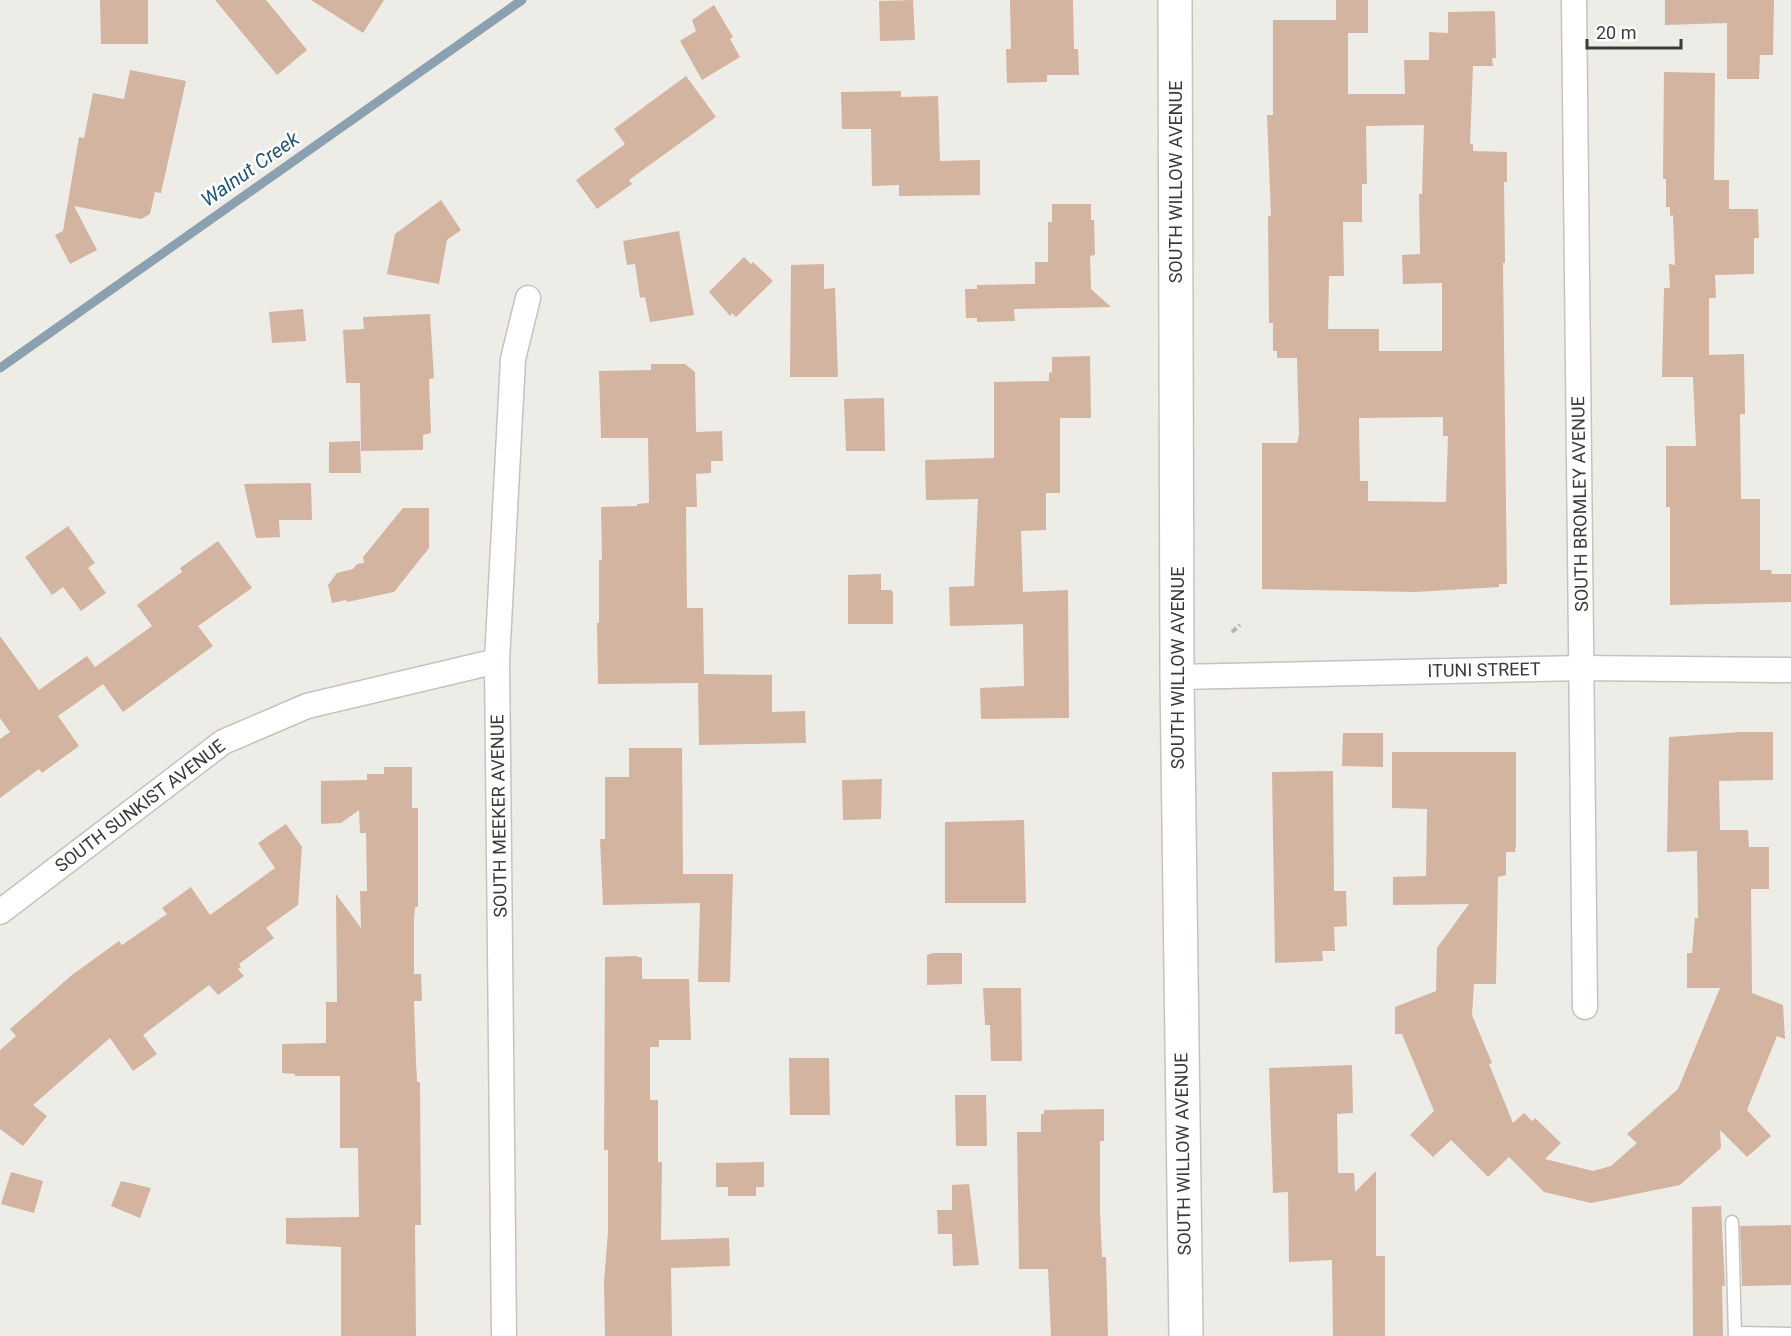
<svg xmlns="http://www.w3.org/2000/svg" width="1791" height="1336" viewBox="0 0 1791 1336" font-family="Roboto,sans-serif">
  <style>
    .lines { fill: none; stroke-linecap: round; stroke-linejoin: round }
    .stream { stroke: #8ca1b0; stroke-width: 9 }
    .building { fill: #d3b4a0; fill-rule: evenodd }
    .lane-casing { stroke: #c6c3bf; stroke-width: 15 }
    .street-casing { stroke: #c6c3bf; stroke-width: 27 }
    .secondary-casing { stroke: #c6c3bf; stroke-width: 36 }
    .path { stroke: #b5b4b0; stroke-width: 4; stroke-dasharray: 6 3; stroke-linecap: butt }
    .lane { stroke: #fff; stroke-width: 12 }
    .street { stroke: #fff; stroke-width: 24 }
    .secondary { stroke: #fff; stroke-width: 33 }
    .labels { text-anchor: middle; stroke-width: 5; stroke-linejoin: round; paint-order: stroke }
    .street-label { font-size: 18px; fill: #3b3a38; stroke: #fff }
    .water-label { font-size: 20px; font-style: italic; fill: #235576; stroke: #fff }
  </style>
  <rect width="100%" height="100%" fill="#eeece7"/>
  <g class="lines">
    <path class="stream" d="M0,368L522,0"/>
  </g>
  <g class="building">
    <path d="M100,0H148V44H101Z"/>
    <path d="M215,0H266L307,50L277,75Z"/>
    <path d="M311,0H384L363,33Z"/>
    <path d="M913,0L915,40L880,41L879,1Z"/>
    <path d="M1010,0H1073L1074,49H1078L1079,75H1047V82L1007,83L1006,49H1011Z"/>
    <path d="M1336,0H1368V33H1348V94H1405L1404,60H1429V32L1448,33V12L1495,11L1496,58H1492L1493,66H1473L1470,144H1473V151L1507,152V182H1504L1505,263H1503L1507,584H1499V587L1415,592L1262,589V443H1297L1299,435L1297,358H1277V351H1273V323H1269L1268,216H1271L1267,115H1273V20H1336ZM1424,125L1422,194H1419L1420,254L1402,255L1403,284L1442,283V351H1379V329H1328L1329,276H1344L1343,222H1362V184H1367L1366,126ZM1443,417V436H1448L1446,502L1368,501V481H1360L1359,418Z"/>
    <path d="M1665,0H1774L1773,55H1760L1759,79H1727V23L1665,25Z"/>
    <path d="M714,5L733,37L730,39L740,57L702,80L680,41L696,31L692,20Z"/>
    <path d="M130,70L186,81L161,193L155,192L150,214L141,219L74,206L97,250L70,264L55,235L63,231L79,137L84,138L93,93L124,99Z"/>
    <path d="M1664,72L1715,73L1714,180H1729V209H1758L1759,238H1754V274L1715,275L1716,298H1709V355L1744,354L1745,414H1740L1741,499H1760V570H1772L1771,574H1791V602L1670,605V507H1666V446H1696L1693,377H1662L1664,288H1670L1669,264L1675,265L1673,215L1670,216V207H1666V179H1663Z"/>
    <path d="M686,76L716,117L629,180L632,184L597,209L576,180L625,144L614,129Z"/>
    <path d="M901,91V97L938,96L940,161L980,160V195L899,196V185L872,186L871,129H842L841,92Z"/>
    <path d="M441,200L461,230L447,240L439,284L387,274L395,234Z"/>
    <path d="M1052,204H1091V220H1094L1095,255L1090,256L1091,289L1111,307L1014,309L1015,321L977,322V318H966L965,289H977V285L1035,284V262H1048V222H1052Z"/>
    <path d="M679,231L694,315L650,322L645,297L640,298L635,264L627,265L623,241Z"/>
    <path d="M744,257L751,264L753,262L773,281L736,317L732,313L730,316L709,292Z"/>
    <path d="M824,264V289L835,288L838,377H790L791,265Z"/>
    <path d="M303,309L306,341L272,343L269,312Z"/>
    <path d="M430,314L434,378L429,379L431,433L423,435V450L361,451L360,383H346L343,330L364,329L363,317Z"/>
    <path d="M1090,356L1091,418H1060V493H1046V530L1021,531L1023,592L1068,590L1069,718L981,719L980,688L1024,686L1023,624L950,626L949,587L974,586L978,499L926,500L925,460L994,458V382L1049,381V373L1052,372V357Z"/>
    <path d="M651,364H685L695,372L696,432L722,431L723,461H711V473L696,474L697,507H686L687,608H703L704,674L772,675V712L805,711L806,743L699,745L698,683L598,684L597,623H599V560H602L601,507L637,506V504L649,503L648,438H601L599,371L651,370Z"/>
    <path d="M884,398L885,451H846L844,399Z"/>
    <path d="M360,441L361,473H329V442Z"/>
    <path d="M311,483L312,520H279L280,537L256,538L244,484Z"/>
    <path d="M403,508H429V548L394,592L347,602L346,600L332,603L328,585L337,573L353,569L357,564L364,563L363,557Z"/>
    <path d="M68,526L95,563L88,568L106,593L81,611L63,587L52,595L25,557Z"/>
    <path d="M218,541L252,588L198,626L213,646L123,712L103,684L58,716L79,746L42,773L39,769L0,798V739L10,732L0,718V636L39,690L87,656L95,667L152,626L137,605L182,572L180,568Z"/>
    <path d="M881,574V590H891L893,593V624H848V575Z"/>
    <path d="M1741,732H1773V780L1719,781L1720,830H1748L1749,847H1769V889H1751L1752,993L1783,1005L1785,1039L1777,1036L1747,1110L1771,1136L1747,1157L1720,1130L1721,1148L1680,1185L1591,1203L1544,1192L1509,1157L1488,1177L1451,1140L1433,1157L1410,1135L1434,1111L1402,1034H1395V1007L1436,991L1437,948L1469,904L1393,905V877L1426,876L1427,809L1392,808V752H1516V844L1515,852H1506V875L1498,877L1496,984H1474L1472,1015L1492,1063L1489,1064L1513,1123L1524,1113L1532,1121L1535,1118L1561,1143L1545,1159L1593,1171L1611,1166L1637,1143L1627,1134L1678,1089L1720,988H1687V953H1692L1695,918H1698L1697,851L1667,852L1669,737Z"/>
    <path d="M1343,733H1383V767L1342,766Z"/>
    <path d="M629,748H682L683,874H733L730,982H698L700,903L603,905L600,839H605V777H629Z"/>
    <path d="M384,767H412V808H418V907H415L414,919V974H421L422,1001H414L416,1062L417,1082H420L421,1225H415L416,1336H341V1247L286,1244V1218L359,1217L358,1148H340V1076H295V1074L282,1073V1044L326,1043V1002H337L336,894L361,928L360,891H367L366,833H360L359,810L341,823L321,824V781L367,780V774H384Z"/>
    <path d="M1333,771L1334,891H1346L1347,926L1334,927L1335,951H1322L1323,961L1275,963L1272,772Z"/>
    <path d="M882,779L881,819L843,820L842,780Z"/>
    <path d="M1024,820L1026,903H945V822Z"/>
    <path d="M286,824L302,847L298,905L266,928L274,938L239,964L241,967L238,969L244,976L218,995L209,985L143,1035L157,1054L133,1071L110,1038L33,1105L47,1116L23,1146L0,1129V1050L16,1036L10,1029L72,975L119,941L122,945L167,914L162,908L191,887L210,915L275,868L258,843Z"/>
    <path d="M933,953H962V984L927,985V955Z"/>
    <path d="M636,956L642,958V979H689L691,1040H659V1047H650V1100H658V1162H662L661,1240L729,1238L730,1266L671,1268L672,1336H605L604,1283L608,1231V1150H604L605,957Z"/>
    <path d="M983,988H1021L1022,1061H991L990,1025H985Z"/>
    <path d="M789,1058H829L830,1115H790Z"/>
    <path d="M1352,1065L1353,1113L1337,1114L1338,1173H1354L1355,1192L1376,1171V1256H1385V1336H1333L1332,1260L1289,1262L1288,1192L1273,1193L1269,1068Z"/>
    <path d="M955,1095H986L987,1146H956Z"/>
    <path d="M1104,1109V1141H1100V1211L1102,1257H1106L1108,1336H1051L1048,1269H1019L1017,1132H1041V1114H1044V1110Z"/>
    <path d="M764,1162V1187H756V1196H728V1187H716V1163Z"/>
    <path d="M11,1172L43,1181L34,1213L1,1204Z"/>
    <path d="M121,1181L151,1188L140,1218L111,1206Z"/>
    <path d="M969,1184L979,1265L953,1266L952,1234H938L937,1210H952V1185Z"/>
    <path d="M1721,1206L1725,1286H1722L1723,1336H1693L1692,1207Z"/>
    <path d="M1791,1225V1285L1742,1286L1740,1226Z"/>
  </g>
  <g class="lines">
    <g class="lane-casing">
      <g id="lane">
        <path d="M1732,1222L1735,1336"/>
        <path d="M1735,1333L1791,1334"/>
      </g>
    </g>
    <g class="street-casing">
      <g id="street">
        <path d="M1574,0L1585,1007"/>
        <path d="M1177,677L1583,668L1791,670"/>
        <path d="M0,912L223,742L307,706L497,661"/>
        <path d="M504,1336L497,661L513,359L528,298"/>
      </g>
    </g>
    <g class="secondary-casing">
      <path id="secondary" d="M1175,0L1177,677L1186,1336"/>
    </g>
    <path class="path" d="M1232,632L1240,625"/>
    <use href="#lane" class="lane"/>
    <use href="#street" class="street"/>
    <use href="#secondary" class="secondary"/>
  </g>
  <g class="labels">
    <g class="street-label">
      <text transform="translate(1176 182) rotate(-90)" y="6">SOUTH WILLOW AVENUE</text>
      <text transform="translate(1580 504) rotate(-91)" y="6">SOUTH BROMLEY AVENUE</text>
      <text transform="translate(1178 668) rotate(-90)" y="6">SOUTH WILLOW AVENUE</text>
      <text transform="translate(1484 670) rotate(-1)" y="6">ITUNI STREET</text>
      <text transform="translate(140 806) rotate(-37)" y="6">SOUTH SUNKIST AVENUE</text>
      <text transform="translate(499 816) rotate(-91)" y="6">SOUTH MEEKER AVENUE</text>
      <text transform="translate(1183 1154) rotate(-91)" y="6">SOUTH WILLOW AVENUE</text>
    </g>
    <g class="water-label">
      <text transform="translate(250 169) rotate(-35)" y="7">Walnut Creek</text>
    </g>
  </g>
  <path d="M1587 39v9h94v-9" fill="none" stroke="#3b3a38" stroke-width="3"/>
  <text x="1596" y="39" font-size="18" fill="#3b3a38" stroke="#ffffff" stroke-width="4.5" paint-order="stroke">20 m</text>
</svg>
